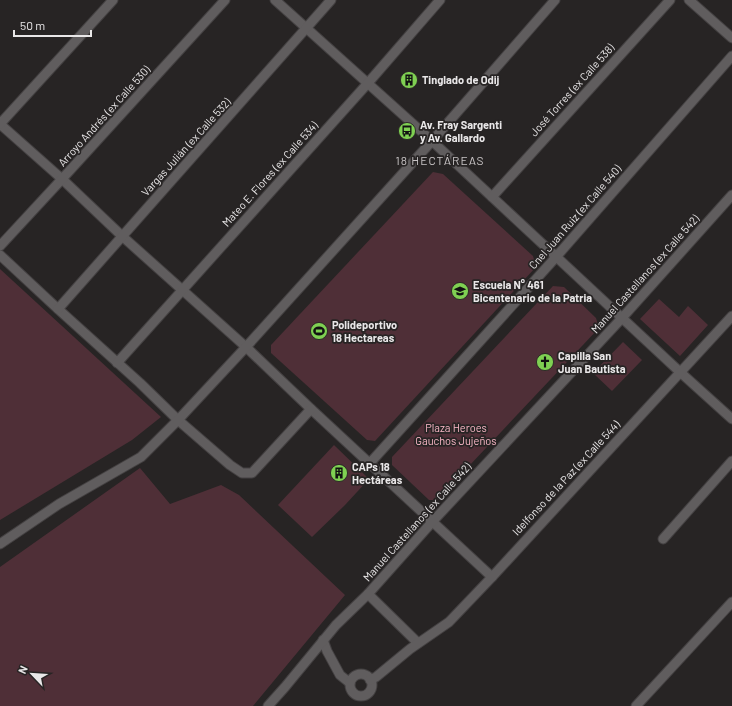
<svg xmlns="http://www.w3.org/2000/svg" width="732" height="706" viewBox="0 0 732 706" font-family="Barlow,sans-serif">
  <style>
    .green { fill: #4f2f37 }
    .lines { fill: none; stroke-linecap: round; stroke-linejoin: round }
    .minor-casing { stroke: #444142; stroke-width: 11 }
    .minor { stroke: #605d5e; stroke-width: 9 }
    .labels { text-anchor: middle; stroke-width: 3.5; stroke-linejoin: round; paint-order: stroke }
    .poi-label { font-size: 11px; font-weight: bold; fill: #e9e7e8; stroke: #272424; text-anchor: start }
    .street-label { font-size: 11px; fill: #e9e7e8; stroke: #272424 }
    .park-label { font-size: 11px; fill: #fdbac9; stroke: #272424 }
    .neighbourhood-label { font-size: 12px; letter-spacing: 1px; fill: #c7c3c4; stroke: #272424 }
  </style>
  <rect width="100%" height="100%" fill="#272424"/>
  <g class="green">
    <path d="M433,172L443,174L533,256L536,267L375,441L367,440L271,353V345Z"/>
    <path d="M0,269L161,417L132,440L0,520Z"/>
    <path d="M553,286L564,287L596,318L599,328L437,500H429L392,465V457Z"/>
    <path d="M659,299L679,317L688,306L708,325L680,356L640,319Z"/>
    <path d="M623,342L642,360L612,391L593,373Z"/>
    <path d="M334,445L369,479L345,505L312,537L278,505Z"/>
    <path d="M140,468L170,504L221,485L239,495L345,595L253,706H0V567Z"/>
  </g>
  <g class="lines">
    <g class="minor-casing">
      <g id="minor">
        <path d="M275,0L432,141L680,372L732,419"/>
        <path d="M689,0L732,38"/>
        <path d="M0,124L62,179L122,236L246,347L311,409L492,577"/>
        <path d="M0,124L113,0"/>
        <path d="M492,197L670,0"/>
        <path d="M0,246L62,179L225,0"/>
        <path d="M0,255L58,309L140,383L178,420L230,465L242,473H252L311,409"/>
        <path d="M58,309L331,0"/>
        <path d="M117,363L368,83L440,0"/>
        <path d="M370,463L556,257L732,56"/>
        <path d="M663,539L732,461"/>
        <path d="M0,544L59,504L141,457L178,420L246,347L432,141L555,0"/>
        <path d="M368,594L418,643"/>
        <path d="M323,640L327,651L340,675L350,683"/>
        <circle cx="361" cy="685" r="11"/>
        <path d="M370,680L376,677L410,649L449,622L492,577L732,316"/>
        <path d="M268,706L285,687L336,625L368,594L433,521L622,318L732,195"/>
        <path d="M636,706L732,602"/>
      </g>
    </g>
    <use href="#minor" class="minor"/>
  </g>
  <defs>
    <g id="building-disc" transform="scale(0.9)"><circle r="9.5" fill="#7fd052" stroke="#272424"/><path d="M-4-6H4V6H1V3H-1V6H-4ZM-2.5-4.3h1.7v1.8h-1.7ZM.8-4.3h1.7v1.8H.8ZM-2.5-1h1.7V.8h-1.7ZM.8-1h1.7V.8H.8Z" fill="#111"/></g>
    <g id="bus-disc" transform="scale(0.9)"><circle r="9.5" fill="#7fd052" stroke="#272424"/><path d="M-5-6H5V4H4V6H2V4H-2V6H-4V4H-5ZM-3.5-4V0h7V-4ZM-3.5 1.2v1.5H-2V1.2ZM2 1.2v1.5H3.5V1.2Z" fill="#111"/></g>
    <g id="school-disc" transform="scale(0.9)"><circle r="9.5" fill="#7fd052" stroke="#272424"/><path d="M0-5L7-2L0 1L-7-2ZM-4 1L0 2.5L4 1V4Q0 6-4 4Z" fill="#111"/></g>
    <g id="stadium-disc" transform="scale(0.9)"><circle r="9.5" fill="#7fd052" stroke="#272424"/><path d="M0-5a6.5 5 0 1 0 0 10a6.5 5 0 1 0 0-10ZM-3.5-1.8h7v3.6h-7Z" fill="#111"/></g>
    <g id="church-disc" transform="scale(0.9)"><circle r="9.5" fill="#7fd052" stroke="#272424"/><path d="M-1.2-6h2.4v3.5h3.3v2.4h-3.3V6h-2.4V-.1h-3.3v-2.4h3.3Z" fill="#111"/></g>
  </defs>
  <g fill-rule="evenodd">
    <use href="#building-disc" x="409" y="80"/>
    <use href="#bus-disc" x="407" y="131"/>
    <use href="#school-disc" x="460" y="291"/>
    <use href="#stadium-disc" x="319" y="331"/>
    <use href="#church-disc" x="545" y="362"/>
    <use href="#building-disc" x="339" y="473"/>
  </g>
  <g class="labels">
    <g class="poi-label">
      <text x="422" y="84">Tinglado de Odij</text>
      <text x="420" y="129">Av. Fray Sargenti<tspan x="420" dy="13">y Av. Gallardo</tspan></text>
      <text x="473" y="289">Escuela N° 461<tspan x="473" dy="13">Bicentenario de la Patria</tspan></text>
      <text x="332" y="329">Polideportivo<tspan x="332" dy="13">18 Hectareas</tspan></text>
      <text x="558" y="360">Capilla San<tspan x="558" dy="13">Juan Bautista</tspan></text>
      <text x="352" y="471">CAPs 18<tspan x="352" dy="13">Hectáreas</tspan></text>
    </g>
    <g class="street-label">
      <text transform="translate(572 90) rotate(-48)" y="4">José Torres (ex Calle 538)</text>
      <text transform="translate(104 116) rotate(-48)" y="4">Arroyo Andrés (ex Calle 530)</text>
      <text transform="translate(186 147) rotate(-48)" y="4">Vargas Julián (ex Calle 532)</text>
      <text transform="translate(270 174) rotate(-48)" y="4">Mateo E. Flores (ex Calle 534)</text>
      <text transform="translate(575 217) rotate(-49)" y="4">Cnel Juan Ruiz (ex Calle 540)</text>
      <text transform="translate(645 274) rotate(-48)" y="4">Manuel Castellanos (ex Calle 542)</text>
      <text transform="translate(566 478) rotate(-47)" y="4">Idelfonso de la Paz (ex Calle 544)</text>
      <text transform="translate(417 522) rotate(-48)" y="4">Manuel Castellanos (ex Calle 542)</text>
    </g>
    <g class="park-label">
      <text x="456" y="432">Plaza Heroes<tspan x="456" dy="13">Gauchos Jujeños</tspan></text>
    </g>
    <g class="neighbourhood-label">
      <text x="440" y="165">18 HECTÁREAS</text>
    </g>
  </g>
  <g transform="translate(32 674) rotate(295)" stroke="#272424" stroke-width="3" paint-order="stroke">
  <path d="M0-3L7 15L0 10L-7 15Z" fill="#e9e7e8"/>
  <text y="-6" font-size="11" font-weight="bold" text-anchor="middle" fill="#e9e7e8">N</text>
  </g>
  <path d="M14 30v6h77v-6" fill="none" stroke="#e9e7e8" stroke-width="2"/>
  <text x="20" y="30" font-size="12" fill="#e9e7e8" stroke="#272424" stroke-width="3" paint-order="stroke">50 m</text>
</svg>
